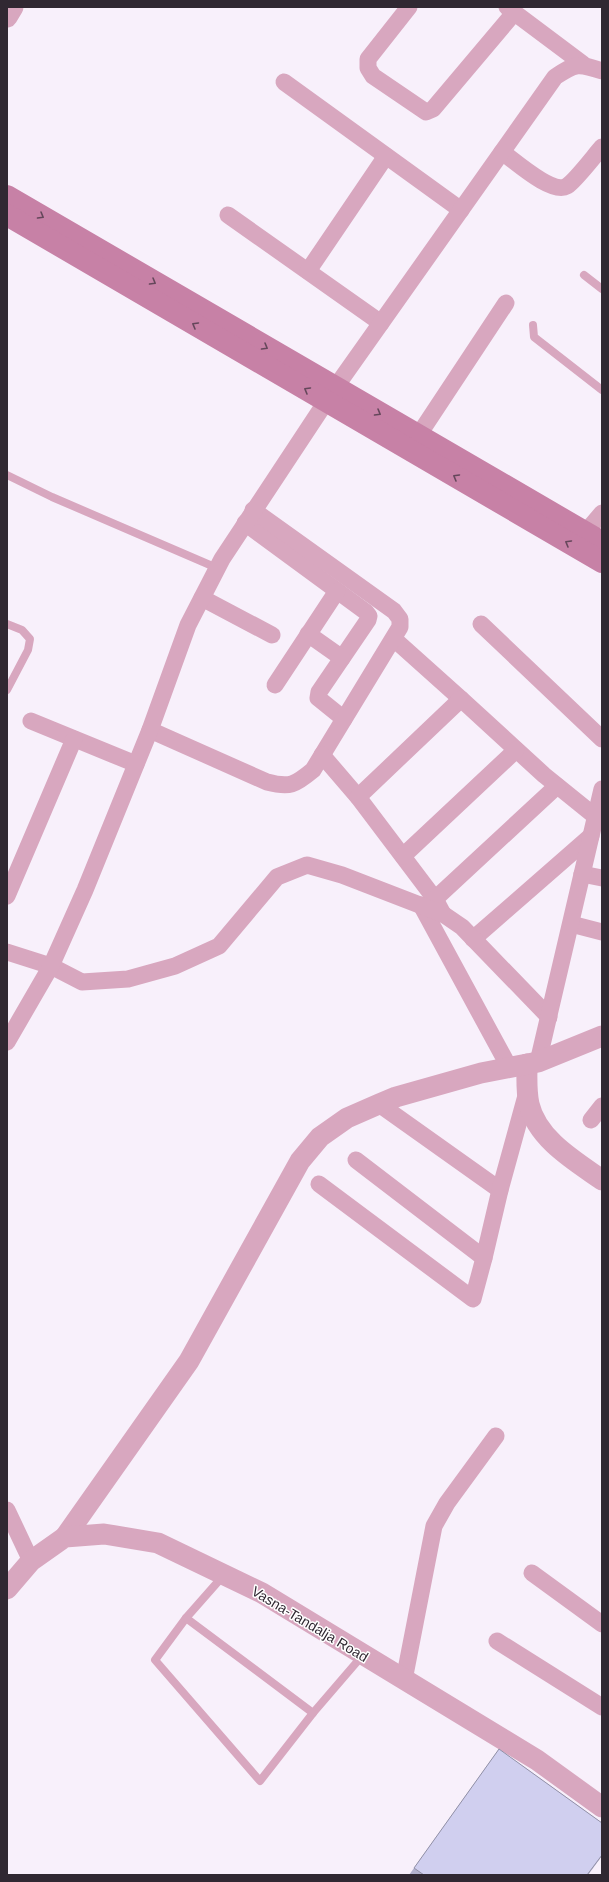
<svg xmlns="http://www.w3.org/2000/svg" width="609" height="1882" viewBox="0 0 609 1882" font-family="Arial,sans-serif">
  <style>
    .lines { fill: none; stroke-linecap: round; stroke-linejoin: round }
    .service { stroke: #d8a7bf; stroke-width: 8 }
    .minor { stroke: #d8a7bf; stroke-width: 17 }
    .tertiary { stroke: #d8a7bf; stroke-width: 21 }
    .secondary { stroke: #c781a6; stroke-width: 22 }
    .wall { fill: #b3b2ce }
    .building { fill: #d0cfef; stroke: #9291a7 }
    .oneway { stroke: #65475b }
    .labels { text-anchor: middle; stroke-width: 3; stroke-linejoin: round; paint-order: stroke }
    .street-label { font-size: 14px; fill: #302832; stroke: #fff }
  </style>
  <rect width="100%" height="100%" fill="#f8f0fb"/>
  <g class="lines">
    <g class="service">
      <path d="M584,275L602,289"/>
      <path d="M533,325L534,337L602,390"/>
      <path d="M7,475L52,497L217,568"/>
      <path d="M7,624L22,630L30,639L28,650L7,690"/>
      <path d="M223,1576L186,1618L155,1660L260,1781L313,1713L362,1656"/>
      <path d="M186,1618L313,1713"/>
    </g>
    <g class="minor">
      <path d="M409,7L368,59V68L373,76L426,112L433,109L514,13"/>
      <path d="M507,7L583,64"/>
      <path d="M284,82L461,210"/>
      <path d="M502,152C515,161 552,195 567,186C576,180 594,156 602,147"/>
      <path d="M228,215L381,323"/>
      <path d="M308,271L386,156"/>
      <path d="M418,436L506,303"/>
      <path d="M245,523L366,612L369,616L368,620L319,692L318,698L344,719"/>
      <path d="M585,533L602,513"/>
      <path d="M202,598L272,635"/>
      <path d="M481,624L602,739"/>
      <path d="M308,634L342,658"/>
      <path d="M394,639L461,699"/>
      <path d="M275,685L337,591"/>
      <path d="M31,721L136,764"/>
      <path d="M150,730L267,782C290,788 295,785 313,770L400,627V619L394,611L253,510"/>
      <path d="M322,755L358,797L435,899L443,914"/>
      <path d="M358,797L461,699L544,775L596,817L602,819"/>
      <path d="M403,856L516,750"/>
      <path d="M582,874L602,878"/>
      <path d="M7,896L74,739"/>
      <path d="M435,899L557,786"/>
      <path d="M421,905L509,1067"/>
      <path d="M571,924L602,932"/>
      <path d="M473,939L591,836"/>
      <path d="M7,952L51,966L82,982L128,979L175,966L219,946L277,877L307,865L342,875L443,914L462,927L549,1017"/>
      <path d="M7,1042L51,966L85,890L150,730L188,625L222,559L335,388L555,77C576,63 578,63 602,71"/>
      <path d="M538,1062L602,789"/>
      <path d="M379,1104L500,1190"/>
      <path d="M591,1120L602,1106"/>
      <path d="M356,1160L484,1258"/>
      <path d="M319,1184L473,1299L484,1258L500,1190L527,1092"/>
      <path d="M7,1510L31,1561"/>
      <path d="M532,1573L602,1624"/>
      <path d="M497,1641L602,1707"/>
      <path d="M404,1680L434,1526L447,1503L496,1436"/>
    </g>
    <g class="tertiary">
      <path d="M7,17L13,7"/>
      <path d="M527,1064C527,1077 526,1091 529,1104C537,1139 575,1161 602,1180"/>
      <path d="M65,1537L189,1361L300,1161L320,1137L347,1118L379,1104L396,1097L481,1073L538,1062L602,1036"/>
      <path d="M7,1589L31,1561L65,1537L104,1534L158,1543L262,1593L537,1760L602,1807"/>
    </g>
    <g class="secondary">
      <path d="M7,196L602,542"/>
      <path d="M7,215L602,562"/>
    </g>
  </g>
  <path class="wall" d="M499,1749L602,1823V1856L588,1875H409Z"/>
  <path class="building" d="M499,1749L602,1823V1855L587,1875H424L414,1868Z"/>
  <defs><path id="oneway-chevron" d="M-2-3.5L2.5 0L-2 3.5" fill="none" stroke-width="1.6" stroke-linecap="round" stroke-linejoin="round"/></defs>
  <g class="oneway">
    <use href="#oneway-chevron" transform="translate(41 216) rotate(30)"/>
    <use href="#oneway-chevron" transform="translate(153 282) rotate(30)"/>
    <use href="#oneway-chevron" transform="translate(195 325) rotate(-150)"/>
    <use href="#oneway-chevron" transform="translate(265 347) rotate(30)"/>
    <use href="#oneway-chevron" transform="translate(307 390) rotate(-150)"/>
    <use href="#oneway-chevron" transform="translate(378 413) rotate(30)"/>
    <use href="#oneway-chevron" transform="translate(456 477) rotate(-150)"/>
    <use href="#oneway-chevron" transform="translate(568 543) rotate(-150)"/>
  </g>
  <g class="labels">
    <g class="street-label">
      <text transform="translate(310 1624) rotate(31)" y="5">Vasna-Tandalja Road</text>
    </g>
  </g>
  <rect width="609" height="1882" fill="none" stroke="#302832" stroke-width="16"/>
</svg>
